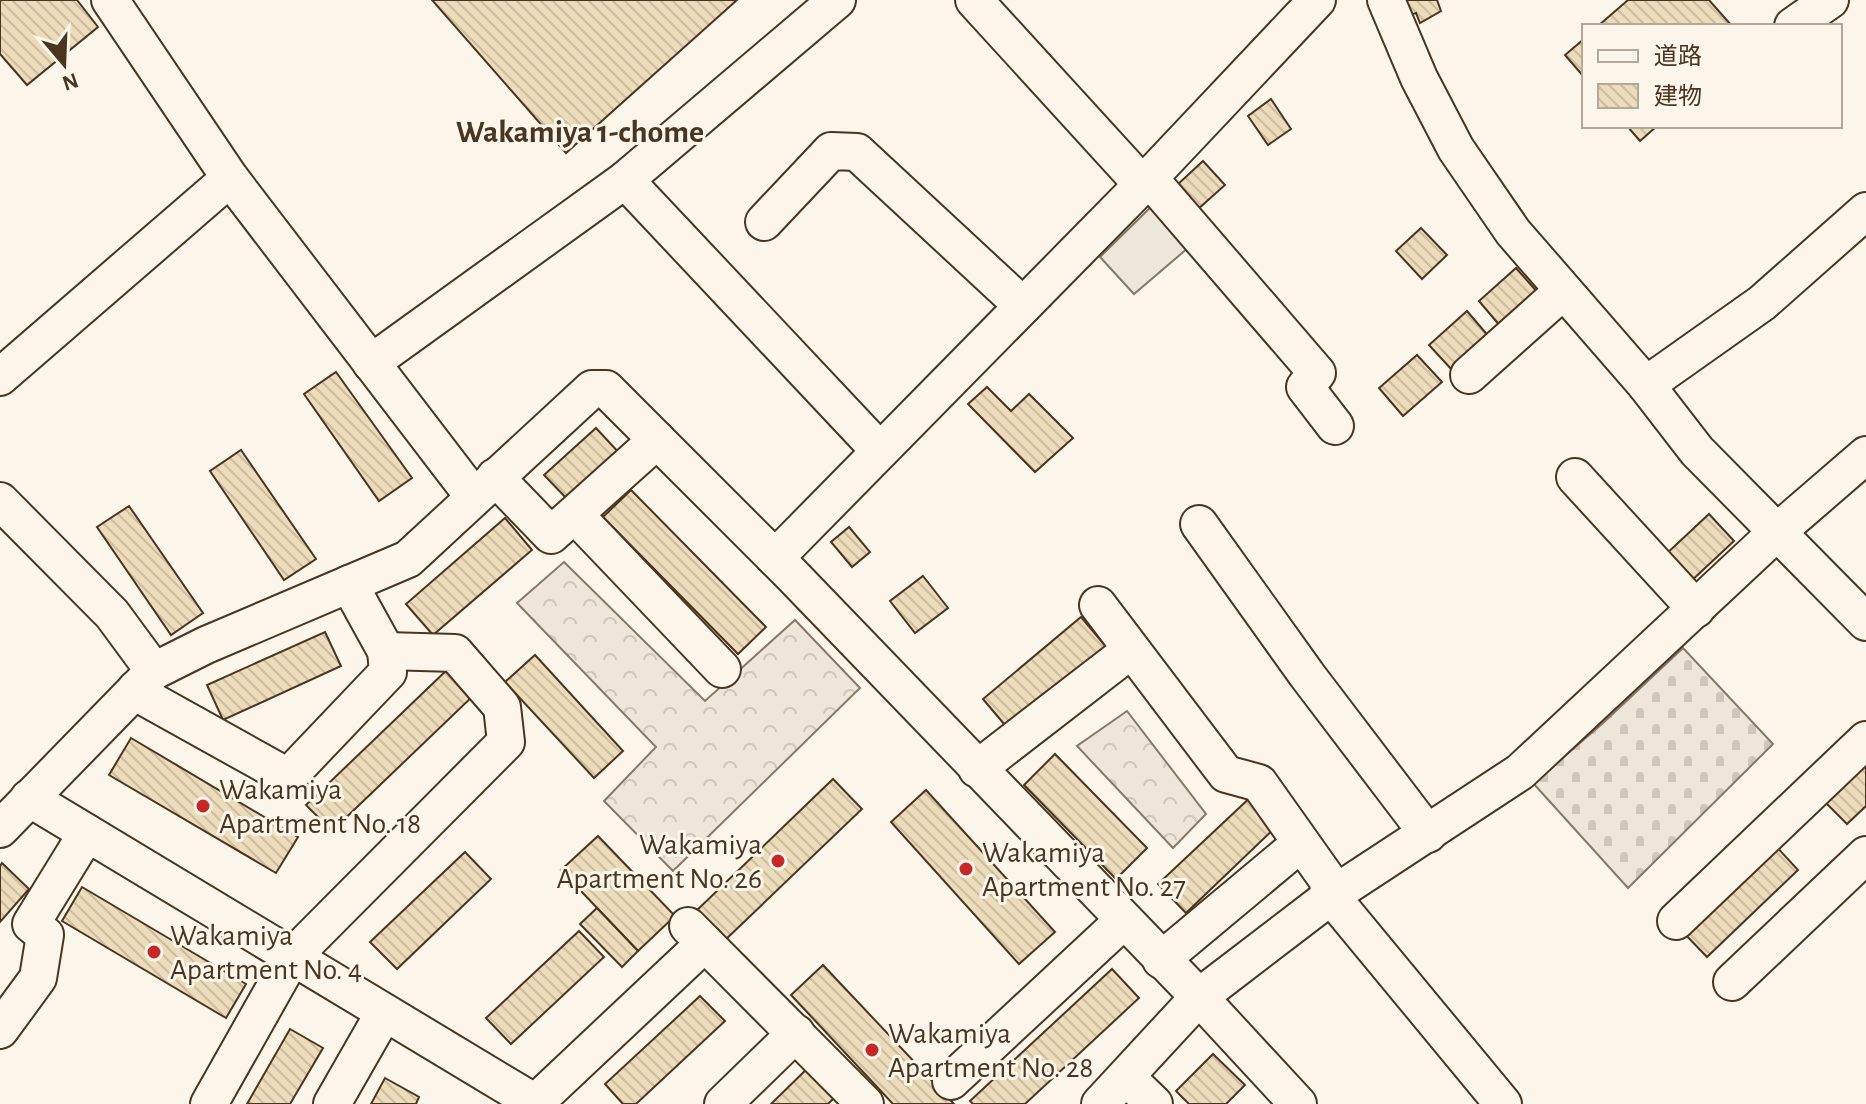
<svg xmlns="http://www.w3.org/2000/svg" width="1866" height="1104" viewBox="0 0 1866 1104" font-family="'Alegreya Sans','Noto Sans JP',sans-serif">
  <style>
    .forest { fill: url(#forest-crowns); stroke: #887966; stroke-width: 2 }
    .cemetery { fill: url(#cemetery-stones); stroke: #887966; stroke-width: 2 }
    .parking { fill: #ede7d9; stroke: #887966; stroke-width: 2 }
    .building { fill: url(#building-back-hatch); stroke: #4a3520; stroke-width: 2 }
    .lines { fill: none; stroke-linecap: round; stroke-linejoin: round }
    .minor-casing { stroke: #4a3520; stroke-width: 40 }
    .minor { stroke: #fbf6e9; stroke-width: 36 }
    .poi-dot { fill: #c62828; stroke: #fbf6e9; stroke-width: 3 }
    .labels { text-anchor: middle; stroke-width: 6; stroke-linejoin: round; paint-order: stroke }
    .poi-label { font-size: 30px; fill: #4a3520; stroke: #fbf6e9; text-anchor: start }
    .neighbourhood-label { font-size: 32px; font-weight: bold; fill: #4a3520; stroke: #fbf6e9 }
  </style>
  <defs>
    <pattern id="forest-crowns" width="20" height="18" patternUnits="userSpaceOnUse" patternTransform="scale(2)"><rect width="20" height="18" fill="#ede6d9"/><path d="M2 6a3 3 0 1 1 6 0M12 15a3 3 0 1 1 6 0" fill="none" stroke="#cdc6ba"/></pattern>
    <pattern id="cemetery-stones" width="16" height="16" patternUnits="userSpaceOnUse" patternTransform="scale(2)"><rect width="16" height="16" fill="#ede6d9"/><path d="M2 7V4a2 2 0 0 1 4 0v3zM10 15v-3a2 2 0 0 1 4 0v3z" fill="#cdc6ba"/></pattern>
    <pattern id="building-back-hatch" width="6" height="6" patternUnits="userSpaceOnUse" patternTransform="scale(2)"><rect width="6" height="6" fill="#ecdcbc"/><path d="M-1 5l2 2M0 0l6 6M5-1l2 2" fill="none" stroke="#ccbda1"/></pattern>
  </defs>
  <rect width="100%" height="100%" fill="#fbf6e9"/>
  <g class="forest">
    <path d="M564,562L705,701L795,620L860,688L673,871L604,801L656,747L517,603Z"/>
    <path d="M1127,711L1206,814L1173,848L1077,746Z"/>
  </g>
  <path class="cemetery" d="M1683,648L1773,744L1628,888L1533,783L1602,724Z"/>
  <path class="parking" d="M1156,202L1195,242L1134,294L1100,257Z"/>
  <g class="building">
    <path d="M0,0H77L98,27L27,85L0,54Z"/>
    <path d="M432,0H737L566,153Z"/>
    <path d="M1396,0H1437L1441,11L1420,23L1416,13L1402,18Z"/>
    <path d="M1628,0H1709L1732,26H1598Z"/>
    <path d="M1584,39V77L1565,55Z"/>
    <path d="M1271,99L1291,129L1268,145L1248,116Z"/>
    <path d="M1627,126H1657L1640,141Z"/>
    <path d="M1203,161L1225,185L1197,210L1176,186Z"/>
    <path d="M1421,228L1447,255L1422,279L1396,251Z"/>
    <path d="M1516,268L1539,294L1501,327L1479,301Z"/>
    <path d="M1467,311L1490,338L1453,371L1429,345Z"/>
    <path d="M1417,355L1442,382L1403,416L1379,388Z"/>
    <path d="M336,372L412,478L379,501L304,394Z"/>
    <path d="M987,387L1011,411L1029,394L1073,438L1035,472L968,404Z"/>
    <path d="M596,428L621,455L570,502L544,475Z"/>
    <path d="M241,450L316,559L284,580L210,471Z"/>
    <path d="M631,490L766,627L738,654L603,517Z"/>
    <path d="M129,506L203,613L171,635L97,527Z"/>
    <path d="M1709,514L1734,541L1689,583L1664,556Z"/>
    <path d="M505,518L532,550L433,635L406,604Z"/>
    <path d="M849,527L870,552L852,567L831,542Z"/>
    <path d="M923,576L948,608L915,633L890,601Z"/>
    <path d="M1081,617L1108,649L1010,731L983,699Z"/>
    <path d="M325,632L341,666L223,720L207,685Z"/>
    <path d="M535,655L623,751L594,778L505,682Z"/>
    <path d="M450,667L475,694L332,831L306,805Z"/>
    <path d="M131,738L298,837L276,873L109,775Z"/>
    <path d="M1866,752V806L1847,824L1820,797Z"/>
    <path d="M1055,754L1147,848L1116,879L1024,785Z"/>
    <path d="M833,779L862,809L723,942L694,913Z"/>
    <path d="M926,790L1055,932L1019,964L891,822Z"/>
    <path d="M1255,793L1282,821L1186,913L1158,884Z"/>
    <path d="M598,836L675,916L638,951L561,870Z"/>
    <path d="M1773,843L1798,870L1707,957L1681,930Z"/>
    <path d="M465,852L491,879L397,969L370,942Z"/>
    <path d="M2,863L29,889L0,922V866Z"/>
    <path d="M82,887L246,984L226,1018L62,921Z"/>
    <path d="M597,908L638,951L622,967L580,924Z"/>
    <path d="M579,931L604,957L511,1044L486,1018Z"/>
    <path d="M823,965L954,1104H893L791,995Z"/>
    <path d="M1112,969L1139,998L1025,1104H973L970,1101Z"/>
    <path d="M700,996L725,1021L636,1104H623L605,1084Z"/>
    <path d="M290,1029L323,1048L290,1104H247Z"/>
    <path d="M1213,1054L1245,1085L1226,1104H1189L1176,1091Z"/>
    <path d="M813,1063L841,1091L828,1104H771Z"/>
    <path d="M385,1078L419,1097L416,1104H371Z"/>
  </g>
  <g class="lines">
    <g class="minor-casing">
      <g id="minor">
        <path d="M110,0L230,178L474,497"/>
        <path d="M974,0L1142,184"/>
        <path d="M1386,0L1419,78L1456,149L1513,232L1646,385L1697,451L1866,622"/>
        <path d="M1793,26L1830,0"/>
        <path d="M1149,178L1317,373L1305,387L1335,426"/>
        <path d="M625,180L880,451"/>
        <path d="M764,222L831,151L857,152L1023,306"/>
        <path d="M371,363L625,180L837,0"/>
        <path d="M1469,375L1563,291"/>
        <path d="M0,377L230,178"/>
        <path d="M1646,385L1762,303L1866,211"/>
        <path d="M495,477L551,535L657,440"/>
        <path d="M1575,477L1696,609"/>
        <path d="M0,501L112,614L154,671"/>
        <path d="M575,515L722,669"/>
        <path d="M1199,524L1307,675L1428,834"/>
        <path d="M775,558L1149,178L1317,0"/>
        <path d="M1098,605L1226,774L1259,783L1327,879L1331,896L1503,1104"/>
        <path d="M136,689L148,699L288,777L388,672L386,651L349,584"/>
        <path d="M977,769L1131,650"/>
        <path d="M29,798L537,1104"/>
        <path d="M0,829L154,671L206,645L408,559L592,389H606L791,574L1199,997L1298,1104"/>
        <path d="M1676,921L1866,740"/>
        <path d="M688,926L865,1104"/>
        <path d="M1161,960L1301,843"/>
        <path d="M1732,982L1866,855"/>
        <path d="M0,1030L38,978L45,935L31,924L87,833"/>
        <path d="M1126,1077L1154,1104"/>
        <path d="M951,1081L1123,921"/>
        <path d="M535,1103L705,943"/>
        <path d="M209,1104L292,957L506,742L502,707L455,653L386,651"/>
        <path d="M332,1104L384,1013"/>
        <path d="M723,1104L796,1033"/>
        <path d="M1100,1104L1199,997L1331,896L1520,772L1777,532L1866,455"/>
      </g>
    </g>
    <use href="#minor" class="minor"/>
  </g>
  <g class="poi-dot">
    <circle cx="203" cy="806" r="8"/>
    <circle cx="778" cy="861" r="8"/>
    <circle cx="966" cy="869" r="8"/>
    <circle cx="154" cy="952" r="8"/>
    <circle cx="872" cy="1050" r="8"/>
  </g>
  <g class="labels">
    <g class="poi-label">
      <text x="219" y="799">Wakamiya<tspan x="219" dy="34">Apartment No. 18</tspan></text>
      <text x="762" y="854" text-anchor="end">Wakamiya<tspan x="762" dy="34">Apartment No. 26</tspan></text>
      <text x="982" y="862">Wakamiya<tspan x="982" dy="34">Apartment No. 27</tspan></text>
      <text x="170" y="945">Wakamiya<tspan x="170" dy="34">Apartment No. 4</tspan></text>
      <text x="888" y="1043">Wakamiya<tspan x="888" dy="34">Apartment No. 28</tspan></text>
    </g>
    <g class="neighbourhood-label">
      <text x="580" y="142">Wakamiya 1-chome</text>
    </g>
  </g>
  <rect x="1582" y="24" width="260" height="104" fill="#fbf6e9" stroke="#b4a999" stroke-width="2"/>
  <rect x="1598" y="50" width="40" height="12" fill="#fbf6e9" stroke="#b4a999" stroke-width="2"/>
  <text x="1654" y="64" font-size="24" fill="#4a3520">道路</text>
  <rect x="1598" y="84" width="40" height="24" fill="url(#building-back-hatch)" stroke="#b4a999" stroke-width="2"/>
  <text x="1654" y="104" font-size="24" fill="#4a3520">建物</text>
  <g transform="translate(64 64) rotate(161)" stroke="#fbf6e9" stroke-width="6" paint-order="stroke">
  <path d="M0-6L14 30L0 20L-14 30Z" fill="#4a3520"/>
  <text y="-12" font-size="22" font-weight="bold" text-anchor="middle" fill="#4a3520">N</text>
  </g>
</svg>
